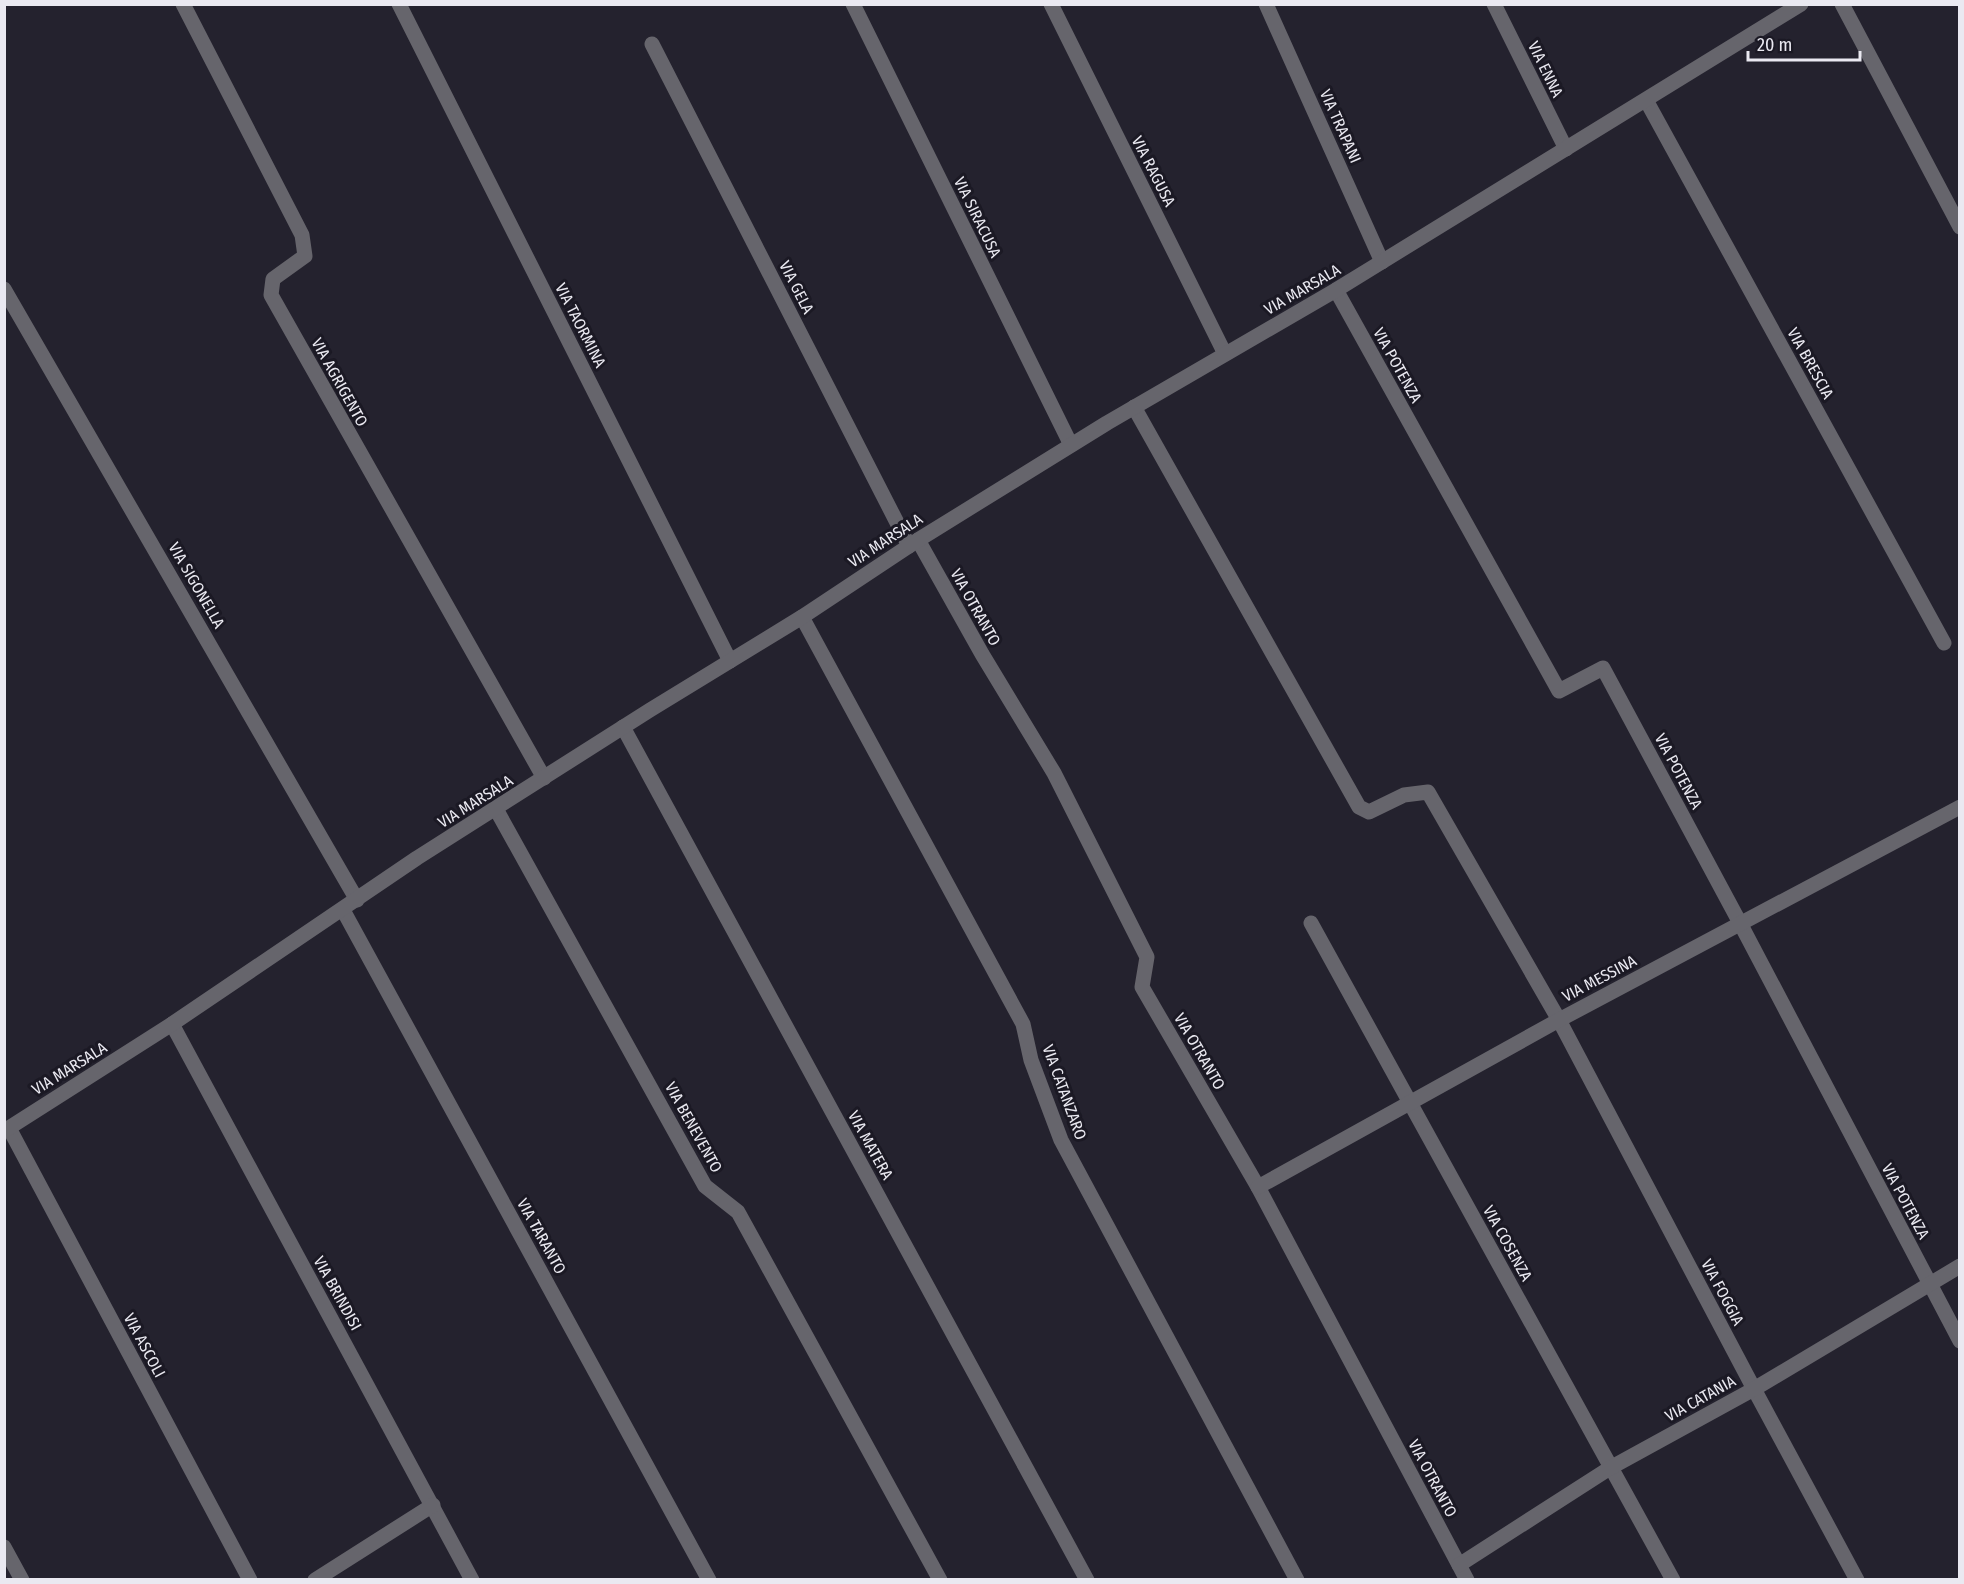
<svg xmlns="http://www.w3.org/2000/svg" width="1964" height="1584" viewBox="0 0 1964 1584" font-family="'Fira Sans Condensed',sans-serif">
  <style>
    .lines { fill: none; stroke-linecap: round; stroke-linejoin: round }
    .minor { stroke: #66656c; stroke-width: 15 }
    .labels { text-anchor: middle; stroke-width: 6; stroke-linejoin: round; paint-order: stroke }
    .street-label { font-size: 16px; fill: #eae9f1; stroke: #1b1924 }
  </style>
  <rect width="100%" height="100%" fill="#24222e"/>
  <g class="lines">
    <g class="minor">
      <path d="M183,4L302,235L305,256L273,279L271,295L544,778"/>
      <path d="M399,4L730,661"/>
      <path d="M853,4L1071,445"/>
      <path d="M1051,4L1225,354"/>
      <path d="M1266,4L1382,262"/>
      <path d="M1494,4L1566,149"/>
      <path d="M1842,4L1960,227"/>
      <path d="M652,44L909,546"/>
      <path d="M1646,100L1944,643"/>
      <path d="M4,289L357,900"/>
      <path d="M1336,290L1559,691L1603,668L1740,923L1960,1341"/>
      <path d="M1134,407L1359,807L1369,812L1404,795L1428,792L1559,1020L1754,1389L1857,1580"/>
      <path d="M918,540L982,654L1054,773L1147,957L1142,987L1258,1187L1467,1580"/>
      <path d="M802,617L1023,1024L1031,1060L1061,1140L1297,1580"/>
      <path d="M623,727L1087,1580"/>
      <path d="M496,809L705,1186L738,1212L940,1580"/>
      <path d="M343,910L709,1580"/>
      <path d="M1311,923L1673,1580"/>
      <path d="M172,1024L472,1580"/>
      <path d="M9,1128L250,1580"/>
      <path d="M4,1131L172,1024L417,858L650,710L802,617L918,540L1107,423L1336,290L1801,4"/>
      <path d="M1258,1187L1559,1020L1960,807"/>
      <path d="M4,1547L22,1580"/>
      <path d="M1459,1565L1610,1468L1754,1389L1960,1266"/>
      <path d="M315,1580L433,1505"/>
    </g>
  </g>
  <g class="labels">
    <g class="street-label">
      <text transform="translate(1546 69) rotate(64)" y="6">VIA ENNA</text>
      <text transform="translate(1341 126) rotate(66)" y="6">VIA TRAPANI</text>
      <text transform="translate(1154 171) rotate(63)" y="6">VIA RAGUSA</text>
      <text transform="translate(978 217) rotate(64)" y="6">VIA SIRACUSA</text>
      <text transform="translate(797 287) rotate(63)" y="6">VIA GELA</text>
      <text transform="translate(1302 289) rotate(-30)" y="6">VIA MARSALA</text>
      <text transform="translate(581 325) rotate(63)" y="6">VIA TAORMINA</text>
      <text transform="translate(1811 363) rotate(61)" y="6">VIA BRESCIA</text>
      <text transform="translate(1398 365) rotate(61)" y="6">VIA POTENZA</text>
      <text transform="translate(340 382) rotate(61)" y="6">VIA AGRIGENTO</text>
      <text transform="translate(885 540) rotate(-33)" y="6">VIA MARSALA</text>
      <text transform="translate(197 585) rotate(60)" y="6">VIA SIGONELLA</text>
      <text transform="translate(976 607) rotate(61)" y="6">VIA OTRANTO</text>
      <text transform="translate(1679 771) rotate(62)" y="6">VIA POTENZA</text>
      <text transform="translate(475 801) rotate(-32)" y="6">VIA MARSALA</text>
      <text transform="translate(1599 978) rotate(-28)" y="6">VIA MESSINA</text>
      <text transform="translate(1200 1051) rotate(60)" y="6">VIA OTRANTO</text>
      <text transform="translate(69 1068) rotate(-32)" y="6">VIA MARSALA</text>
      <text transform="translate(1065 1092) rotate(70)" y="6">VIA CATANZARO</text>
      <text transform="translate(694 1127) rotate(61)" y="6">VIA BENEVENTO</text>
      <text transform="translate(871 1145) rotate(61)" y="6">VIA MATERA</text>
      <text transform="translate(1906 1201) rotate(62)" y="6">VIA POTENZA</text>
      <text transform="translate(542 1236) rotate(61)" y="6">VIA TARANTO</text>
      <text transform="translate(1508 1243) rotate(61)" y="6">VIA COSENZA</text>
      <text transform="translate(1723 1292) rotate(62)" y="6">VIA FOGGIA</text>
      <text transform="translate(338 1293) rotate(61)" y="6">VIA BRINDISI</text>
      <text transform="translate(145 1345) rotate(62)" y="6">VIA ASCOLI</text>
      <text transform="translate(1700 1398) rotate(-29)" y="6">VIA CATANIA</text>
      <text transform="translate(1433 1478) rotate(62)" y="6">VIA OTRANTO</text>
    </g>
  </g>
  <rect width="1964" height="1584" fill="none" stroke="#eae9f1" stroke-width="12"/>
  <path d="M1748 51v9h112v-9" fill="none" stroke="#eae9f1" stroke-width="3"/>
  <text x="1757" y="51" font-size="18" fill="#eae9f1" stroke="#1b1924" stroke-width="4.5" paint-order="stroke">20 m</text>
</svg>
